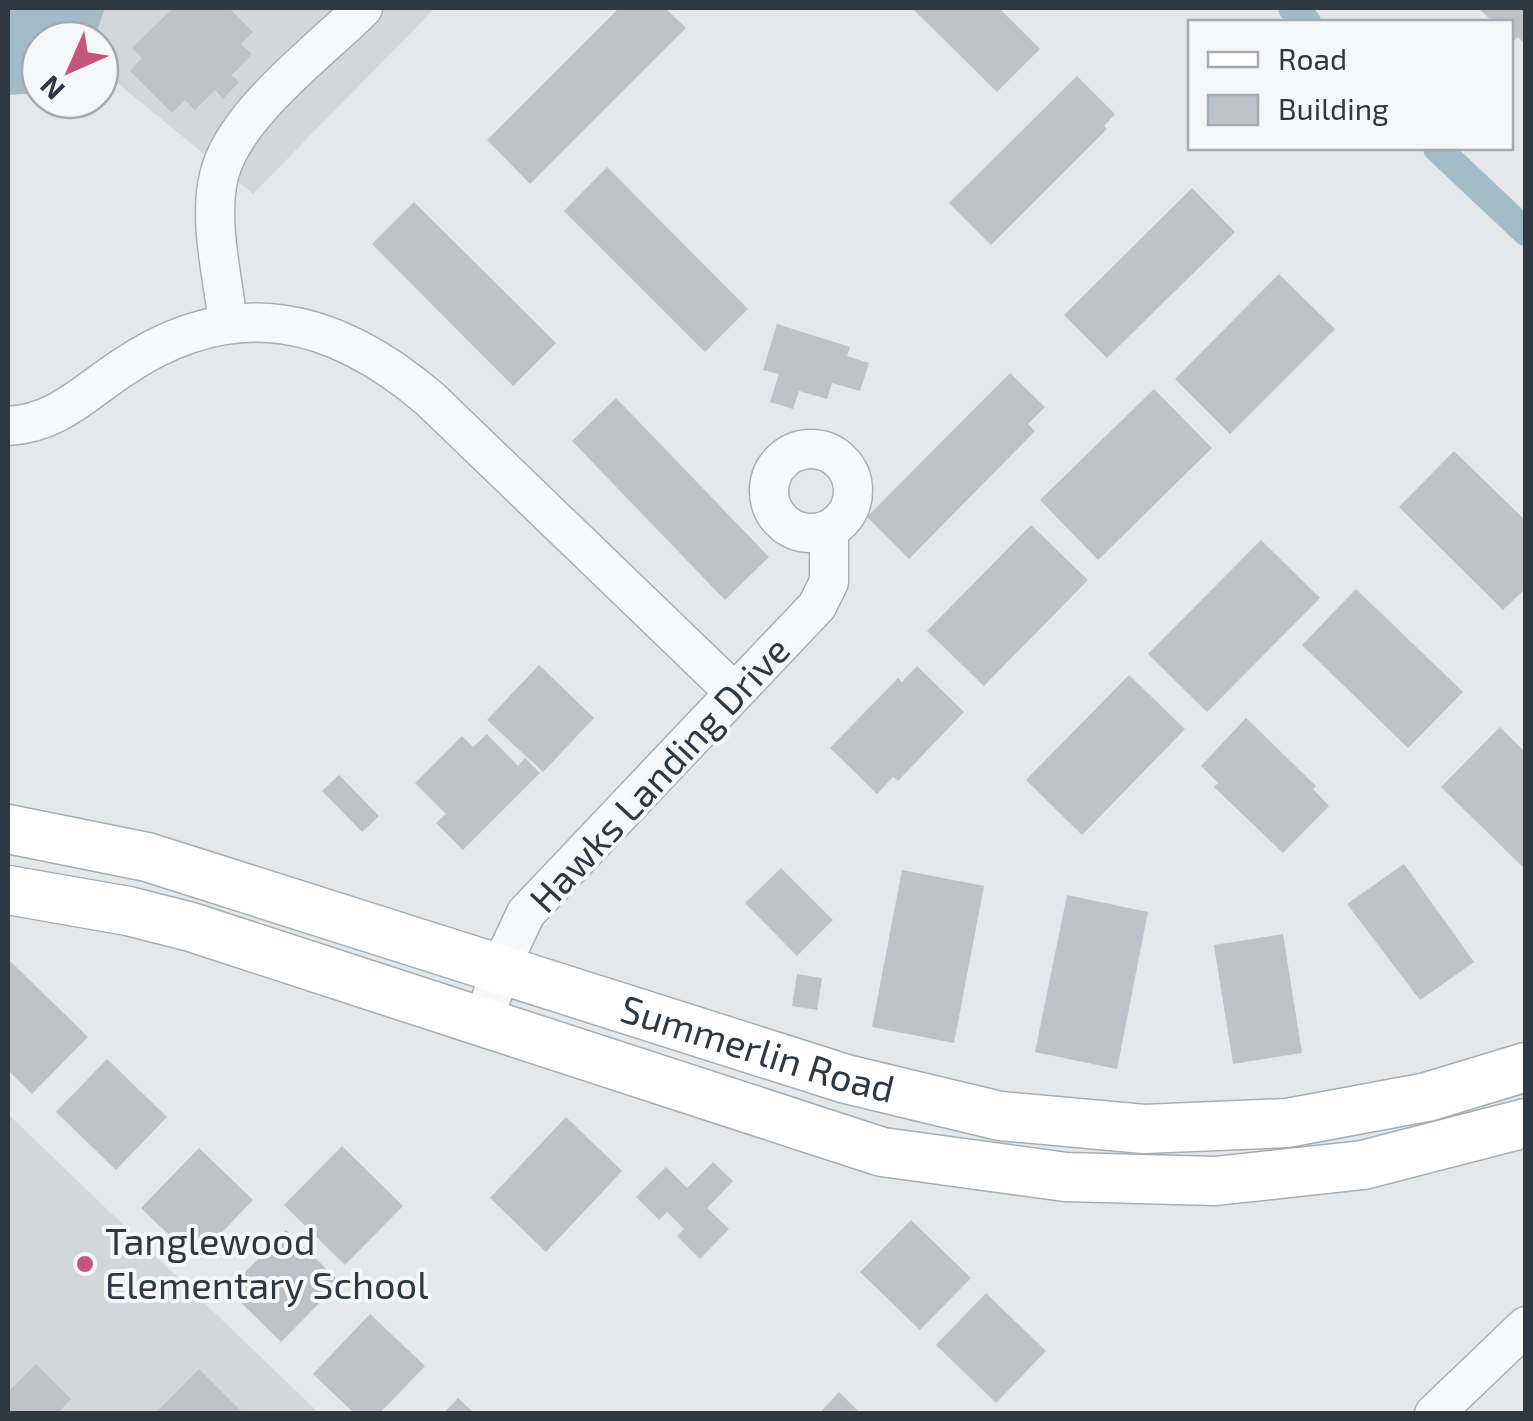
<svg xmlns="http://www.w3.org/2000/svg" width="1533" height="1421" viewBox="0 0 1533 1421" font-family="'Exo 2',sans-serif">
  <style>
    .built { fill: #d2d7dc }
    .water { fill: #a3bbc7 }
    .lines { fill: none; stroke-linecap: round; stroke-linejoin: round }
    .canal { stroke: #a3bbc7; stroke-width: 28 }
    .building { fill: #bcc2c7 }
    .minor-casing { stroke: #a9b0b5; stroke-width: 41 }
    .major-casing { stroke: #a4aeb5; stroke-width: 51 }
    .minor { stroke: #f7f8f9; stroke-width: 38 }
    .major { stroke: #fff; stroke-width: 48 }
    .poi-dot { fill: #c3567a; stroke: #f4f6f8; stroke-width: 4 }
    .labels { text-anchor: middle; stroke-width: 8; stroke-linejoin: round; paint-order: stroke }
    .street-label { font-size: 38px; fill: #2d3842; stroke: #f4f6f8 }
    .poi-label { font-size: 38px; fill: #2d3842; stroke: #f4f6f8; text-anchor: start }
  </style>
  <rect width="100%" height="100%" fill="#e4e8eb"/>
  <g class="built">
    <path d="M105,8H435L253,194L100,69V40H94Z"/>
    <path d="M8,1114L319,1413H8Z"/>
  </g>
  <path class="water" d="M8,8H105L94,40H40V93L8,95Z"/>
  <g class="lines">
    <g class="canal">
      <path d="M1292,8L1307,22"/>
      <path d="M1437,148L1526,232"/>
    </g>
  </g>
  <g class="building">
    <path d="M173,8H229L253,32L241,44L252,54L232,75L239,82L223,99L215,90L195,110L185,100L172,113L130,71L142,58L132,48Z"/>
    <path d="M619,8H665L686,28L530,184L487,140Z"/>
    <path d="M912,8H999L1040,49L997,92Z"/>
    <path d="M1478,8H1526V45L1518,37L1510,44V22H1493Z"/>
    <path d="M1077,76L1115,114L1104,126L1107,129L991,245L949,203Z"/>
    <path d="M607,167L748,309L705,352L564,211Z"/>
    <path d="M1192,188L1235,232L1107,358L1064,315Z"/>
    <path d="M414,202L556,343L513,386L372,244Z"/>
    <path d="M1279,274L1335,329L1230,434L1175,379Z"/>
    <path d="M777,324L850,347L847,356L869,363L860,391L832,383L827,399L799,391L793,409L770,402L779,374L763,370Z"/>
    <path d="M1010,373L1045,407L1028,424L1035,431L909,559L867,517Z"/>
    <path d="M1154,389L1212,448L1098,560L1040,500Z"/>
    <path d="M616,398L769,557L725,600L572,441Z"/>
    <path d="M1454,451L1526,521V588L1503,610L1399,507Z"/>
    <path d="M1031,525L1088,580L984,686L927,631Z"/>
    <path d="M1261,540L1320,598L1207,712L1148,654Z"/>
    <path d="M1356,589L1463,692L1408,748L1302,645Z"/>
    <path d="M539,665L594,718L543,772L487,720Z"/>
    <path d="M917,666L964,712L898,781L893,777L877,794L830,748L898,678L902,682Z"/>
    <path d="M1129,675L1185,729L1082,835L1026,780Z"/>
    <path d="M1246,718L1316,786L1313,789L1329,806L1283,853L1214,787L1218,783L1201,766Z"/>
    <path d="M1500,727L1526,753V870L1441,787Z"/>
    <path d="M487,734L518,766L525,758L540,773L463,850L436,823L446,814L415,783L462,736L473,747Z"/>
    <path d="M339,775L379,816L362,832L322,791Z"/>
    <path d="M1404,864L1474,962L1420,1000L1347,904Z"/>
    <path d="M781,868L833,920L797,956L745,903Z"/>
    <path d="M902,870L984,886L954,1043L872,1027Z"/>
    <path d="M1067,895L1148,912L1117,1069L1035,1052Z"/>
    <path d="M1283,934L1302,1053L1233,1064L1214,945Z"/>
    <path d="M8,959L88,1037L32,1094L8,1070Z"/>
    <path d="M797,974L822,978L817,1010L792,1006Z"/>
    <path d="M107,1059L167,1117L116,1170L56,1112Z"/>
    <path d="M566,1117L622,1171L546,1252L490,1198Z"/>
    <path d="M342,1146L403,1206L345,1265L284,1205Z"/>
    <path d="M199,1148L253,1200L205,1250L200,1245L190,1255L141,1208Z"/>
    <path d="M713,1162L733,1181L707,1208L729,1229L700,1259L677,1236L684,1229L667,1212L659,1220L636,1197L666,1167L687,1188Z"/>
    <path d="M911,1220L971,1278L920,1330L860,1272Z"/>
    <path d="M286,1230L340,1282L281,1342L228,1290Z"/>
    <path d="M986,1293L1046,1351L996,1403L936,1345Z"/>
    <path d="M370,1314L425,1366L379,1414H355L313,1374Z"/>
    <path d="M36,1364L71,1399L57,1414H8V1392Z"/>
    <path d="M199,1369L244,1414H155Z"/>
    <path d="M839,1392L861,1414H819Z"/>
    <path d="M458,1398L475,1414H443Z"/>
  </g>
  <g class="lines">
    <g class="minor-casing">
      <g id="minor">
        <path d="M228,323C223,278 208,221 219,176C233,115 319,52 363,8"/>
        <path d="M8,426C57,423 83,394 122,368C233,293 333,316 430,399L734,692"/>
        <circle cx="811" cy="491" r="42"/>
        <path d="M484,1023L500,968L526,913L817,606L829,582V530"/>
        <path d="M1434,1414L1526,1326"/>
      </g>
    </g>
    <g class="major-casing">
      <g id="major">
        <path id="s1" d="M8,829L147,857L846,1079L1000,1116L1144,1129L1287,1123L1427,1097L1526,1067"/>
        <path d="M8,890L128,911L191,927L882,1152L1066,1177L1215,1181L1363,1165L1526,1123"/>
      </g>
    </g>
    <use href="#minor" class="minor"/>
    <use href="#major" class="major"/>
  </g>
  <circle class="poi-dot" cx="85" cy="1264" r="10"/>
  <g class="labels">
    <g class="street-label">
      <text transform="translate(660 775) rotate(-47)" y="13">Hawks Landing Drive</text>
      <text dy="13" stroke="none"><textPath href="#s1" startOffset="782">Summerlin Road</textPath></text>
    </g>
    <g class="poi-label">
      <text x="105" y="1255">Tanglewood<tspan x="105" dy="44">Elementary School</tspan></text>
    </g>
  </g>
  <rect width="1533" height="1421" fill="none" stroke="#2d3842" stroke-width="20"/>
  <rect x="1188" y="20" width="325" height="130" fill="#f4f6f8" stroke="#a4aaaf" stroke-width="2.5"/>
  <rect x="1208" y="52" width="50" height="15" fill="#ffffff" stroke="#a4aaaf" stroke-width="2.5"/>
  <text x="1278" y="70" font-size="30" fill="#2d3842">Road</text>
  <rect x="1208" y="95" width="50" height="30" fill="#bcc2c7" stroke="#a4aaaf" stroke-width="2.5"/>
  <text x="1278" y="120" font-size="30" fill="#2d3842">Building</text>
  <g transform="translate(70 70) rotate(225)"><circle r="48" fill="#f4f6f8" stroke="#a4aaaf" stroke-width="2.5"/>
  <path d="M0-8L18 38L0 25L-18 38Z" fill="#c3567a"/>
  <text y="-15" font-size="28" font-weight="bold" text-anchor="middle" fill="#2d3842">N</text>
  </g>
</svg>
